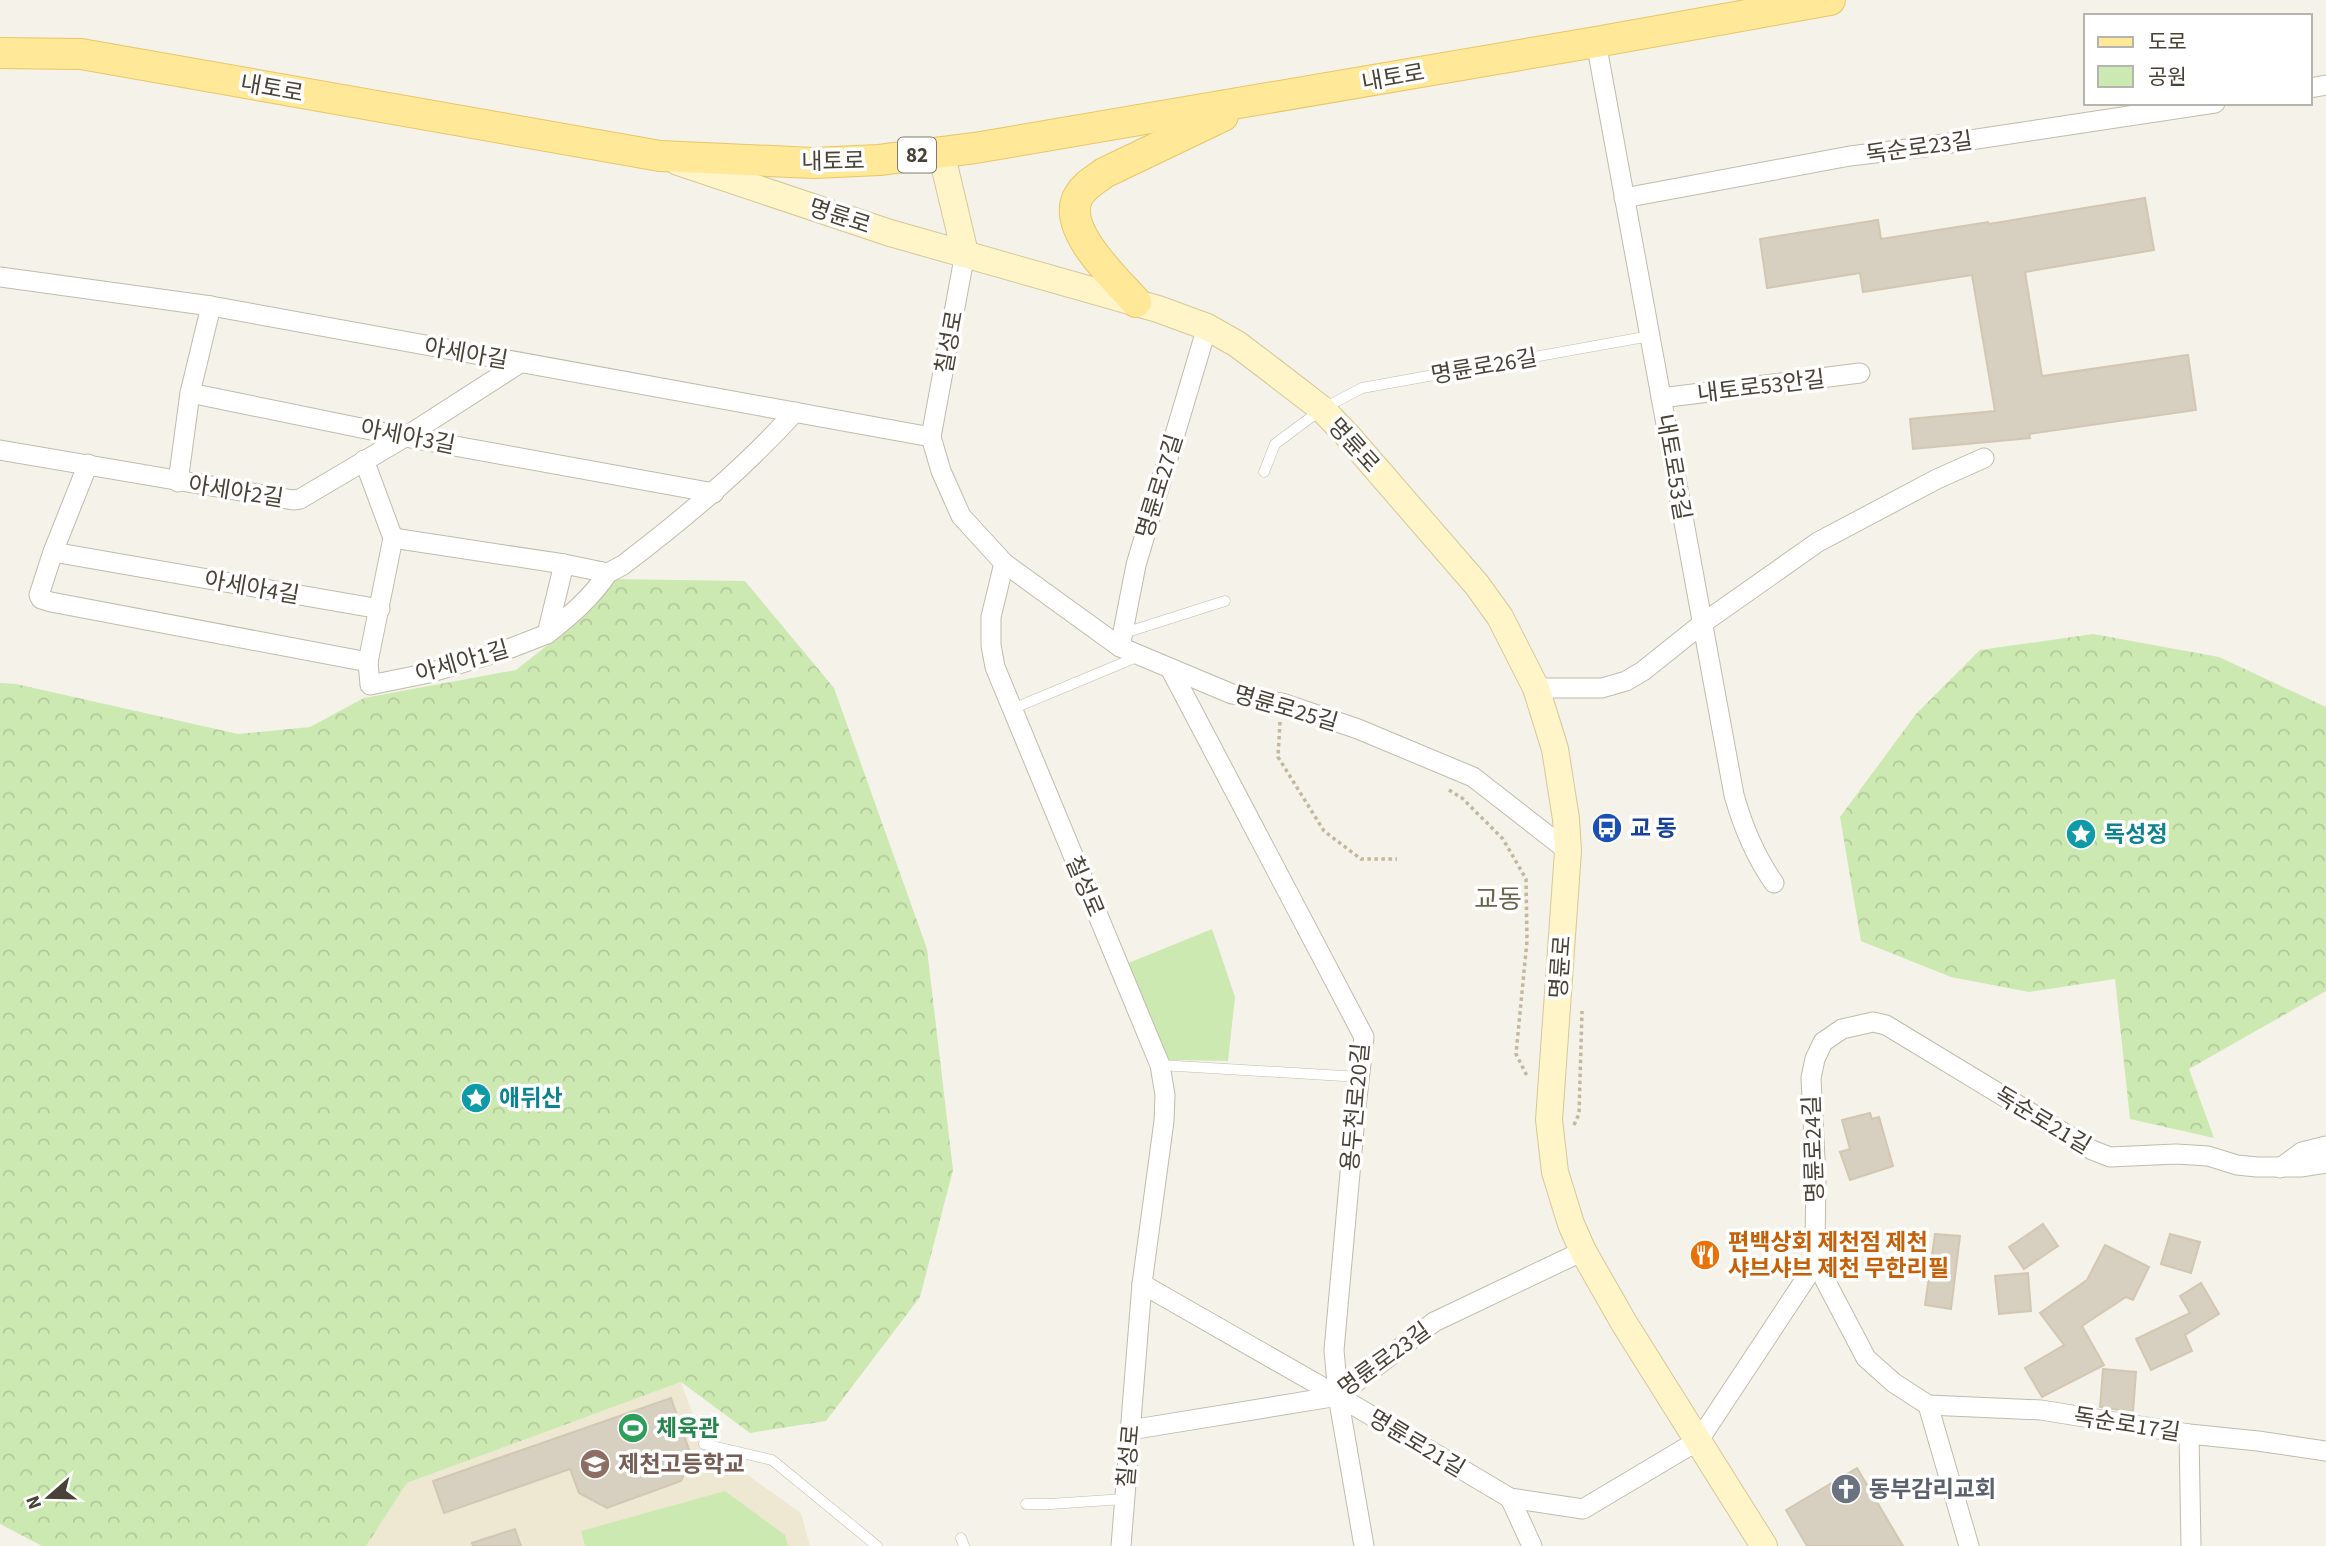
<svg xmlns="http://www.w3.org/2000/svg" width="2326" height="1546" viewBox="0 0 2326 1546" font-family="'Source Sans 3','Noto Sans KR',sans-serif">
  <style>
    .education { fill: #eee8d3 }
    .forest { fill: url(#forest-crowns) }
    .park { fill: #cde9b2 }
    .building { fill: #d7cfbf; stroke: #d2c7b2; stroke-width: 2 }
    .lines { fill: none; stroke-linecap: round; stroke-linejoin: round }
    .lane-casing { stroke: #c1bbac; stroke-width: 11 }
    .street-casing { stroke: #c1bbac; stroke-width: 21 }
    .secondary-casing { stroke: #d5c899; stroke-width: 28 }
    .primary-casing { stroke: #e6c767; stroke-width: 32 }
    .path { stroke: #c3b79d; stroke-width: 3.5; stroke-dasharray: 3.5 3.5; stroke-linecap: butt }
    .lane { stroke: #fff; stroke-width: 10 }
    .street { stroke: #fff; stroke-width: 19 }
    .secondary { stroke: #fff5c9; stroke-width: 26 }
    .primary { stroke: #ffe898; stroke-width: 30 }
    .labels { text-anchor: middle; stroke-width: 7; stroke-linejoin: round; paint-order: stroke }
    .shield { fill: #fff; stroke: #807b73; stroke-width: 2 }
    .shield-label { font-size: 21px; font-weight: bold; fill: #494337 }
    .street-label { font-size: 23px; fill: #494337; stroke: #fff }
    .transit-label { font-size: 23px; font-weight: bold; fill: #164399; stroke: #fff; text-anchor: start }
    .culture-label { font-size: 23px; font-weight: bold; fill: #0d838f; stroke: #fff; text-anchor: start }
    .food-label { font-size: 23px; font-weight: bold; fill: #c56008; stroke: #fff; text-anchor: start }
    .leisure-label { font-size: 23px; font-weight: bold; fill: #27864d; stroke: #fff; text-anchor: start }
    .education-label { font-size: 23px; font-weight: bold; fill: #785e54; stroke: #fff; text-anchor: start }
    .worship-label { font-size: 23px; font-weight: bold; fill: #5b616d; stroke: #fff; text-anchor: start }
    .quarter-label { font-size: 26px; fill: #6c624e; stroke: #fff }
  </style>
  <defs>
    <pattern id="forest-crowns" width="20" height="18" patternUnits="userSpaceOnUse" patternTransform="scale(1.75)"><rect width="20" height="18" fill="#cde9b2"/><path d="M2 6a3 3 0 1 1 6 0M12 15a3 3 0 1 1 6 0" fill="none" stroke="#b2c99a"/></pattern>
  </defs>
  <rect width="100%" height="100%" fill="#f5f2e9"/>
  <path class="education" d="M681,1382L704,1444L801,1513L810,1546H366L407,1483Z"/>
  <g class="forest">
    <path d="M609,579L745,581L834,688L927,949L953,1170L920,1297L826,1421L750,1433L681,1382L407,1483L366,1546H42L0,1524V683L16,684L238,734L310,727L364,698L516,670L554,640Z"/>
    <path d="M2093,634L2219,657L2326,707V991L2189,1069L2214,1138L2130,1119L2115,979L2029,992L1951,977L1861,941L1840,817L1916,714L1980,650Z"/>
  </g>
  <g class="park">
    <path d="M1212,929L1235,997L1228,1061L1169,1060L1126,964Z"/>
    <path d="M725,1491L785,1535L788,1546H585L581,1531Z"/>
  </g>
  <g class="building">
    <path d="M2145,198L2154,250L2025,272L2042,376L2188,355L2196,410L2029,434L2030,438L1913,449L1910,419L1995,411L1972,275L1863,292L1860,273L1767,288L1760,239L1878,220L1881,239L1988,222L1989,224Z"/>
    <path d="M1870,1113L1872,1119L1879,1117L1893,1166L1850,1180L1840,1152L1850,1149L1842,1120Z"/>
    <path d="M2043,1224L2058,1246L2024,1269L2009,1247Z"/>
    <path d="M1935,1234L1960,1236L1951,1309L1925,1305Z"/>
    <path d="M2170,1234L2200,1242L2191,1273L2161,1264Z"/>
    <path d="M2105,1245L2149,1267L2133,1300L2126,1297L2082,1326L2104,1365L2042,1397L2025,1368L2064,1345L2040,1313L2087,1280Z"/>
    <path d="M2028,1273L2031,1311L1999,1314L1995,1276Z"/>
    <path d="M2201,1283L2219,1314L2185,1335L2192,1351L2151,1370L2136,1339L2190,1313L2180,1296Z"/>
    <path d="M2103,1369L2136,1372L2133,1412L2100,1407Z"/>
    <path d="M671,1398L692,1458L681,1481L607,1508L579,1493L570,1469L444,1513L433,1481Z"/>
    <path d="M1857,1468L1903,1546H1807L1786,1510Z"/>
    <path d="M515,1529L521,1546H473L472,1543Z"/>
  </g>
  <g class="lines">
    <g class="lane-casing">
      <g id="lane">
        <path d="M1264,472L1275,444L1322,409L1362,388L1650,336"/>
        <path d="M1121,634L1225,601"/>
        <path d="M1012,709L1137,657"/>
        <path d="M1160,1065L1360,1077"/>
        <path d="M704,1444L772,1460L877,1546"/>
        <path d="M1026,1504H1050L1124,1499"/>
        <path d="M961,1538L964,1546"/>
      </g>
    </g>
    <g class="street-casing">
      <g id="street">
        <path d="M1596,42L1734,795C1743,827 1755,856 1774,883"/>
        <path d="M2310,88L2326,85"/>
        <path d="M1624,198L1850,156L1924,147L2215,103"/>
        <path d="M965,253L931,437L941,471L961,516L1004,563L991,617V645L995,667L1160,1065L1165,1095L1164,1121L1142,1284L1121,1546"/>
        <path d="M0,277L211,306L931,437"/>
        <path d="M190,393L405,437L714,493"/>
        <path d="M1661,398L1860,373"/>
        <path d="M0,450L293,500L300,499L405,437L520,363"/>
        <path d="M364,460L393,538L368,662L370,685L429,673L511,648L547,634L564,564"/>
        <path d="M88,464L53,552L39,595L41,599L51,602L368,662"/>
        <path d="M178,482L190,393L211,306"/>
        <path d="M393,538L564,564L608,573L623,565C686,517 742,470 795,412"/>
        <path d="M53,552L380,609"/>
        <path d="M1004,563L1120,647L1232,694L1282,703L1358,729L1473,777L1568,851"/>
        <path d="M547,634C570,616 591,598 608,573"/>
        <path d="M1120,647L1136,565L1207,327"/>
        <path d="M1171,670L1364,1037L1356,1107L1334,1350L1338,1396L1364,1546"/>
        <path d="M1536,688H1602L1626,681L1643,671L1703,623L1818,542L1937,479L1984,458"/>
        <path d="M2280,1168L2302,1152L2326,1146"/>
        <path d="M1142,1284L1338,1396L1510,1498L1583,1509L1699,1440L1818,1260"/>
        <path d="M1928,1405L2041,1410L2189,1434L2258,1441L2326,1451"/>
        <path d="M1130,1430L1338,1396L1434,1322L1583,1251"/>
        <path d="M2189,1434L2191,1546"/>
        <path d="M1510,1498L1532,1546"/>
        <path d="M1969,1546L1928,1405L1894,1383L1866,1358L1825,1280L1818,1260L1815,1242L1816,1179L1811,1078L1815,1059L1823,1042L1842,1029L1873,1022L1886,1025L2092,1150L2110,1157L2176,1154L2208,1156L2237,1165L2257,1167H2302L2326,1163"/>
      </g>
    </g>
    <g class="secondary-casing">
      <g id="secondary">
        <path d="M941,152L965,253"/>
        <path d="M678,162L890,233L1158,309L1207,327L1237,344L1270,369L1322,409L1348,436L1477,585L1500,617L1536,688L1555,749L1566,819L1568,851L1549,1120L1555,1172L1571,1224L1583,1251L1624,1323L1764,1546"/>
      </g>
    </g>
    <g class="primary-casing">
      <g id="primary">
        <path d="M0,53L81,54L660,156L814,163L879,160L975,148L1596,42L1830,0"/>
        <path d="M1136,302C1116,279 1059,228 1079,195C1085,185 1095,180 1104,173L1223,116"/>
      </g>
    </g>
    <g class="path">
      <path d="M1280,722L1278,757L1324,831L1361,859H1397"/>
      <path d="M1449,790L1462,798L1503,839L1526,879L1527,941L1516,1054L1528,1078"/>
      <path d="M1574,1125L1579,1114L1582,1011"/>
    </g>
    <use href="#lane" class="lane"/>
    <use href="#street" class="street"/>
    <use href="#secondary" class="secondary"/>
    <use href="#primary" class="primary"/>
  </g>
  <defs>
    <g id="bus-disc" transform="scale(1.575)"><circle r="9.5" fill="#1a4fb4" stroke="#fff"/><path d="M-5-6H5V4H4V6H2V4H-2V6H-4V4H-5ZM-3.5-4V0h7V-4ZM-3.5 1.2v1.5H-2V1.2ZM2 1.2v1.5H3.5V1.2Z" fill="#fff"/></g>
    <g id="sight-disc" transform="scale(1.575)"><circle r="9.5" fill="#0f9aa8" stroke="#fff"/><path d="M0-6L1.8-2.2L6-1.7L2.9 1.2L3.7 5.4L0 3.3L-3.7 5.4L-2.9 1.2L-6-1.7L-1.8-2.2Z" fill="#fff"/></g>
    <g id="restaurant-disc" transform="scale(1.575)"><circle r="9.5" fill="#e8710a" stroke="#fff"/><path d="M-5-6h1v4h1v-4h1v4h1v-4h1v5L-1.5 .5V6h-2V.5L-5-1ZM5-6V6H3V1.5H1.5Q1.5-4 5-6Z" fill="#fff"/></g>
    <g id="stadium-disc" transform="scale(1.575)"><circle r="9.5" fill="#2e9e5b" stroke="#fff"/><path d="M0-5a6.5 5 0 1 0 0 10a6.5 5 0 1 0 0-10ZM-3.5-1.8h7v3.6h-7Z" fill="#fff"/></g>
    <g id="school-disc" transform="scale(1.575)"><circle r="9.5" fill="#8d6e63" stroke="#fff"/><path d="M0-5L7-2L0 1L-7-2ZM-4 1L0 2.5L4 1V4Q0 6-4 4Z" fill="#fff"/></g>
    <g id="church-disc" transform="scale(1.575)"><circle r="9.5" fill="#6b7280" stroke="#fff"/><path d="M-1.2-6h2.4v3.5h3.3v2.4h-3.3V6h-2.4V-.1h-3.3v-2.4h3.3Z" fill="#fff"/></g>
  </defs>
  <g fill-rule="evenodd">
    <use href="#bus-disc" x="1607" y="828"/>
    <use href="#sight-disc" x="2081" y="834"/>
    <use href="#sight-disc" x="476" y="1098"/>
    <use href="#restaurant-disc" x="1705" y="1255"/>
    <use href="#stadium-disc" x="633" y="1428"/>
    <use href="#school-disc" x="595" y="1464"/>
    <use href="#church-disc" x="1846" y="1489"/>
  </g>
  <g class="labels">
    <rect class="shield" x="898" y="137.5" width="38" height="35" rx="5"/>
    <g class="shield-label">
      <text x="917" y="162">82</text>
    </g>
    <g class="street-label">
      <text transform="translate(1393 77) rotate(-10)" y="8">내토로</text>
      <text transform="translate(272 88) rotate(10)" y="8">내토로</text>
      <text transform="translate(1919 147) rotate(-8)" y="8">독순로23길</text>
      <text transform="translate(833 161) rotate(-1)" y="8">내토로</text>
      <text transform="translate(840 216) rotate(18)" y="8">명륜로</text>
      <text transform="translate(949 342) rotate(-80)" y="8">칠성로</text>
      <text transform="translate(466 353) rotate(10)" y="8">아세아길</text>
      <text transform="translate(1484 366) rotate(-10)" y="8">명륜로26길</text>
      <text transform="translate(1761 386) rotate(-7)" y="8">내토로53안길</text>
      <text transform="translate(408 436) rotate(11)" y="8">아세아3길</text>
      <text transform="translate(1354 445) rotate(48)" y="8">명륜로</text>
      <text transform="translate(1674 467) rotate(80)" y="8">내토로53길</text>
      <text transform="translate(1159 486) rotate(-73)" y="8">명륜로27길</text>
      <text transform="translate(236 491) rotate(9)" y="8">아세아2길</text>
      <text transform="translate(252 587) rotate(10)" y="8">아세아4길</text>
      <text transform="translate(462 661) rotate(-16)" y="8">아세아1길</text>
      <text transform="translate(1286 708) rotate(16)" y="8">명륜로25길</text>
      <text transform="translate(1085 886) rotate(67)" y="8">칠성로</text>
      <text transform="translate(1560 967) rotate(-86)" y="8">명륜로</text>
      <text transform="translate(1355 1107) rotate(-85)" y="8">용두천로20길</text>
      <text transform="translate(2043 1120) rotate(31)" y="8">독순로21길</text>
      <text transform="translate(1813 1149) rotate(-92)" y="8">명륜로24길</text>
      <text transform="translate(1384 1359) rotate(-36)" y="8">명륜로23길</text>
      <text transform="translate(2127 1424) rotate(9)" y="8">독순로17길</text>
      <text transform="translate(1417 1443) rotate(31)" y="8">명륜로21길</text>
      <text transform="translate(1128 1456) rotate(-85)" y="8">칠성로</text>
    </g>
    <g class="transit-label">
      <text x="1630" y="836">교 동</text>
    </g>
    <g class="culture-label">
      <text x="2104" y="842">독성정</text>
      <text x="499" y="1106">애뒤산</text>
    </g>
    <g class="food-label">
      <text x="1728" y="1250">편백상회 제천점 제천<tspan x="1728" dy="26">샤브샤브 제천 무한리필</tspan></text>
    </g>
    <g class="leisure-label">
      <text x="656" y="1436">체육관</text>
    </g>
    <g class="education-label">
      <text x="618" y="1472">제천고등학교</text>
    </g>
    <g class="worship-label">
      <text x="1869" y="1497">동부감리교회</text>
    </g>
    <g class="quarter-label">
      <text x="1498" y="908">교동</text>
    </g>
  </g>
  <rect x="2084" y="14" width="228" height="91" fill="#ffffff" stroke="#b6b4af" stroke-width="2"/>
  <rect x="2098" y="37" width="35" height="10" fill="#ffe898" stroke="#b6b4af" stroke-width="2"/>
  <text x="2148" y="49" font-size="21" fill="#494337">도로</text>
  <rect x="2098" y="66" width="35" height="21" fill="#cde9b2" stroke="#b6b4af" stroke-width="2"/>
  <text x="2148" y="84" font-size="21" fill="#494337">공원</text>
  <g transform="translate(49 1497) rotate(250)" stroke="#ffffff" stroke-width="5" paint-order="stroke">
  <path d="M0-5L12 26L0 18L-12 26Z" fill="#494337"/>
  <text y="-10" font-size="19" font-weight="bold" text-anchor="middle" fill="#494337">N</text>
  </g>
</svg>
